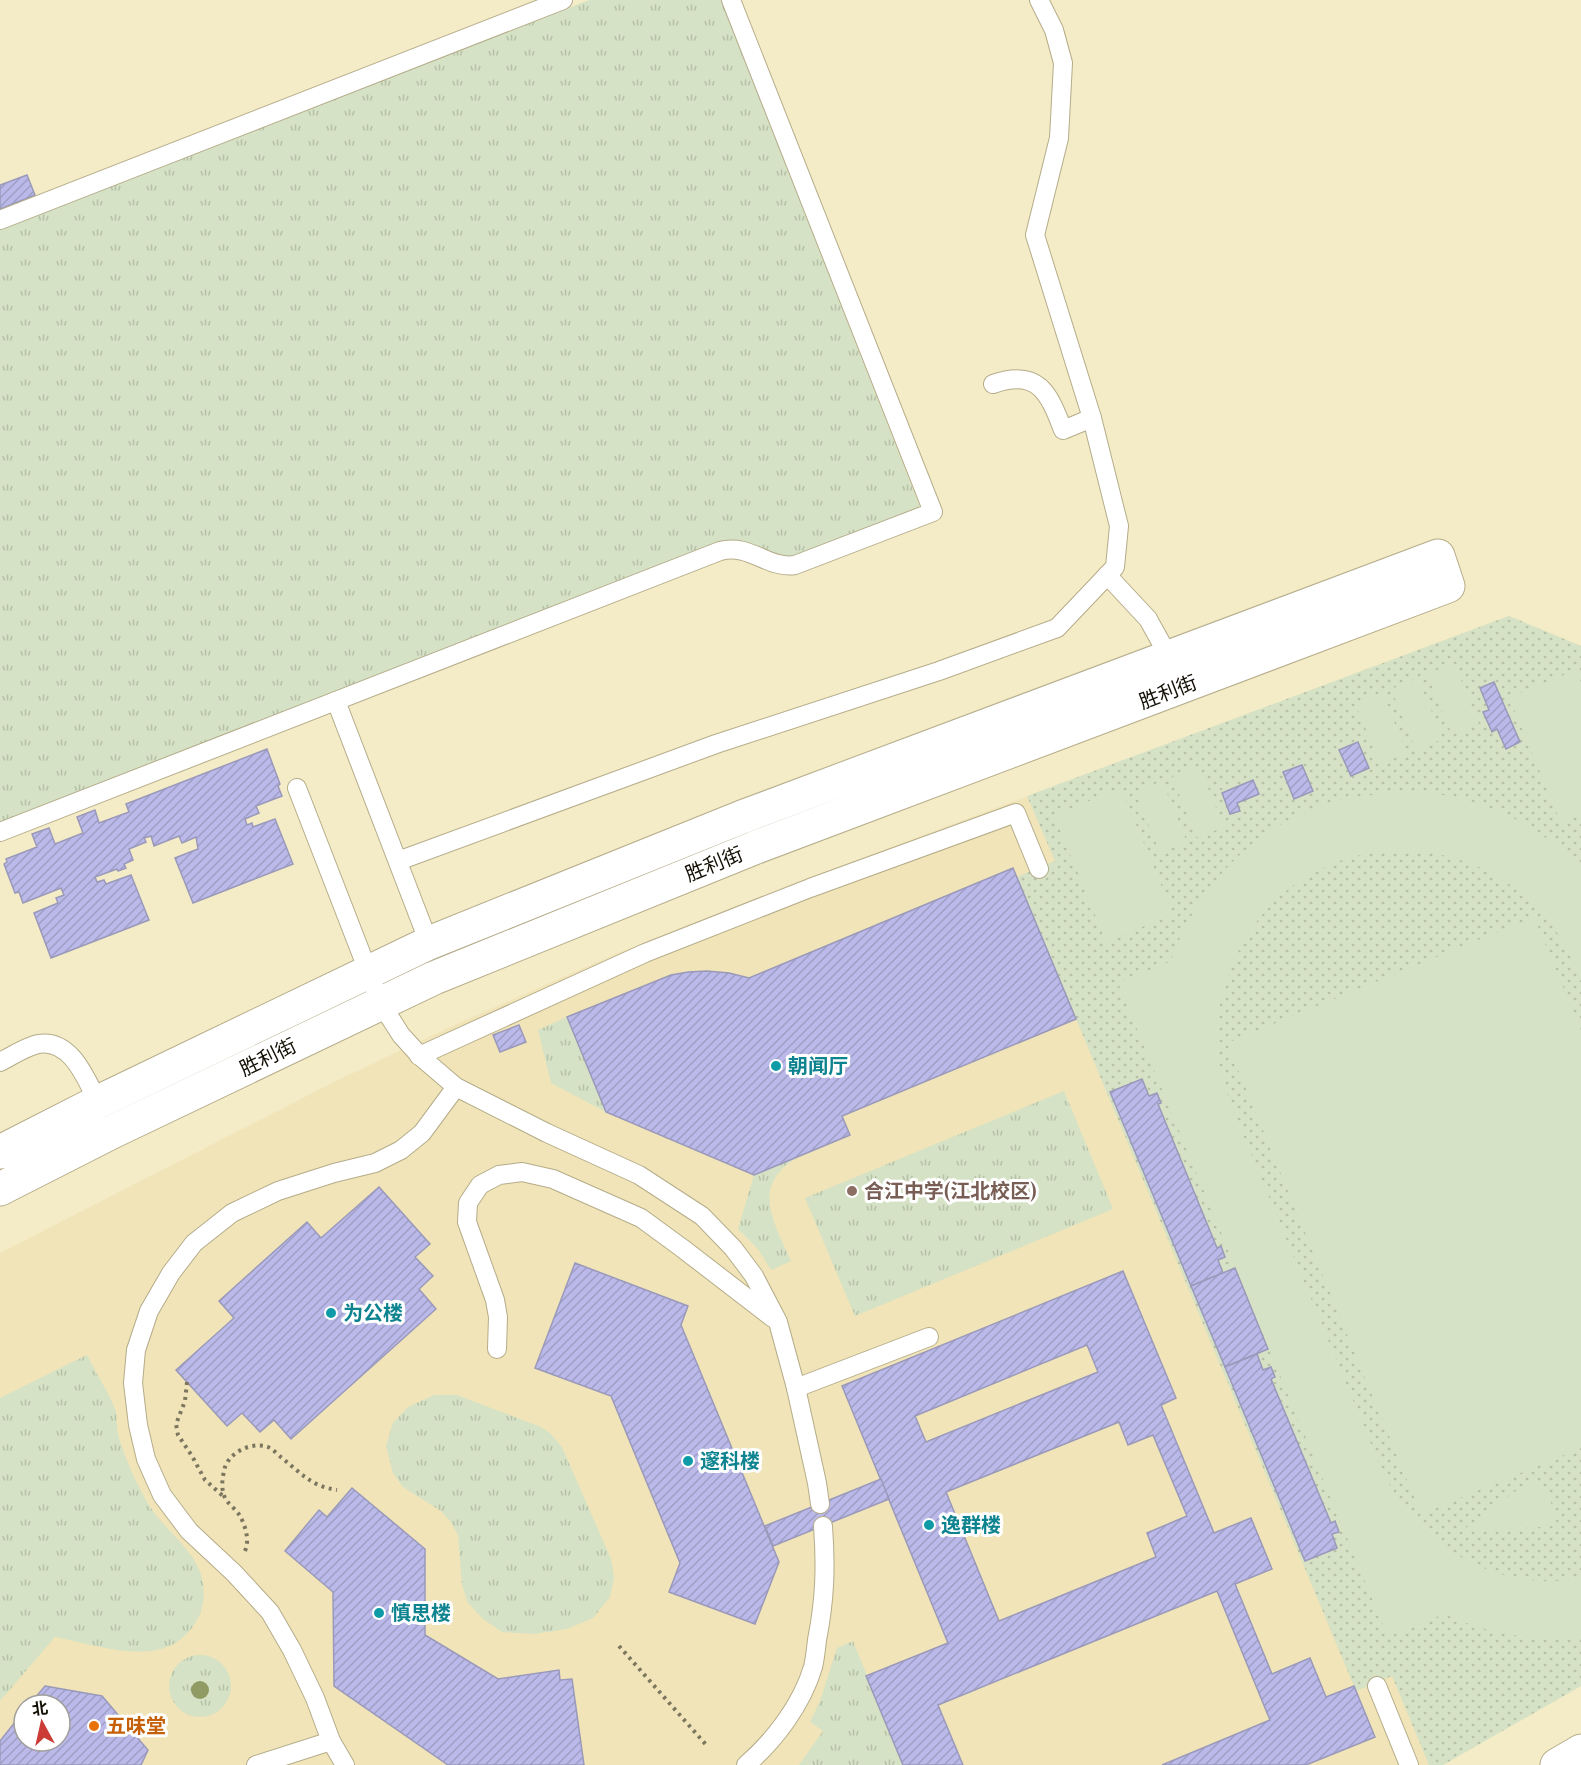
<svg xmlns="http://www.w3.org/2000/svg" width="1581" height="1765" viewBox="0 0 1581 1765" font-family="'Playfair Display','Noto Sans SC',serif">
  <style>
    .built { fill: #f0e4b8; fill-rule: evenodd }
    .grass { fill: url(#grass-tufts) }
    .park { fill: url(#park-dots) }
    .pitch { fill: #d5e2c5 }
    .building { fill: url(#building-hatch); stroke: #9a99ba; stroke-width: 1.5; fill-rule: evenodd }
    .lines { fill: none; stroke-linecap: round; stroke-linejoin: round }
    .service-casing { stroke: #b5ac8a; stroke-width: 20 }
    .tertiary-casing { stroke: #b5ac8a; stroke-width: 35 }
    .secondary-casing { stroke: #b5ac8a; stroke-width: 35 }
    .path { stroke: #7c765f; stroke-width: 4; stroke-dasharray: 3 4.5; stroke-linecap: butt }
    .service { stroke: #fff; stroke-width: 18 }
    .tertiary { stroke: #fff; stroke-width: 33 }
    .secondary { stroke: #fff; stroke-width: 33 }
    .tree { fill: #909a63 }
    .culture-dot { fill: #0f9aa8; stroke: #fff; stroke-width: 2 }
    .education-dot { fill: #8d6e63; stroke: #fff; stroke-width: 2 }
    .food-dot { fill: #e8710a; stroke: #fff; stroke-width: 2 }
    .labels { text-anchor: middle; stroke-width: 6; stroke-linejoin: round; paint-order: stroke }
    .street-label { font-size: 20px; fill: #130f04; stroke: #fff }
    .culture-label { font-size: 20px; font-weight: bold; fill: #0d838f; stroke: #fff; text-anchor: start }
    .education-label { font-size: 20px; font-weight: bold; fill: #785e54; stroke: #fff; text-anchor: start }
    .food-label { font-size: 20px; font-weight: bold; fill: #c56008; stroke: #fff; text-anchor: start }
  </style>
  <defs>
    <pattern id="grass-tufts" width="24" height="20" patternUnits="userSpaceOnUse" patternTransform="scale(1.5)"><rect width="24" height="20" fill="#d5e2c5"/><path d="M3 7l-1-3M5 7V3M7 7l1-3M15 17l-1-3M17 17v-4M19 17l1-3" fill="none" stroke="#b6c1a8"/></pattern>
    <pattern id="park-dots" width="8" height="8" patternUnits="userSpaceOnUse" patternTransform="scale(1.5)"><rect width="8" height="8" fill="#d5e2c5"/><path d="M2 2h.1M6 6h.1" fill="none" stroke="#b6c1a8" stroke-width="1.8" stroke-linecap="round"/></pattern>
    <pattern id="building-hatch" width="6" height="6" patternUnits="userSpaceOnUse" patternTransform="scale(1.5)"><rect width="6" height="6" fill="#bab9e9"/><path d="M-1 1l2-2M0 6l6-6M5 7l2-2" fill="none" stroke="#9f9ec6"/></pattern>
  </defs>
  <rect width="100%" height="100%" fill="#f4ebc7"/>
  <path class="built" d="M1509,616L1581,646L1443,1765H0V1253L336,1081L459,1023L618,953L790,885ZM24,1705H60V1741H24Z"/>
  <g class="grass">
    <path d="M589,0H721L920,507L793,556C767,559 752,533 718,542L0,822V230Z"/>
    <path d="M567,1017L606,1112L551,1083L538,1030Z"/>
    <path d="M1064,1091L1113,1209L855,1316L805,1198Z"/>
    <path d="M797,1158C750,1185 774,1223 791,1261L771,1270L758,1249L738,1229L754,1175Z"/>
    <path d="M87,1355C95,1372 110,1394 116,1412C117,1416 116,1421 117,1426C117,1432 119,1438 121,1444C127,1463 137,1484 147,1502C160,1525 187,1544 198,1567C205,1582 206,1600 199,1616C171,1674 103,1646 55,1637L0,1701V1398Z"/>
    <path d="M434,1395H457L541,1427L551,1434L562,1447L611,1559L614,1578L610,1597L593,1618L567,1629L534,1634L502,1632L483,1619L468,1603L462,1585L458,1535L450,1521L441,1511L403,1487L393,1473L386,1446L393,1423L408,1407Z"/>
    <path d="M853,1641L903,1765H799L823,1731L810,1722L820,1701L837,1648Z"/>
    <circle cx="200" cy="1686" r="31"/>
  </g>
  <path class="park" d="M1509,616L1581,646V1686L1443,1765H1429L1392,1676L1356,1691L1017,877L1055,861L1027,796Z"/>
  <g class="pitch">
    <path d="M1454,663L1479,724L1452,735L1427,674Z"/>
    <path d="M1576,670L1581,682V815L1561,823L1509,697Z"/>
    <path d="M1418,678L1443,739L1416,750L1391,689Z"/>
    <path d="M1382,692L1407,753L1380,764L1355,703Z"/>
    <path d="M1199,766L1224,827L1197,838L1172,777Z"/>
    <path d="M1162,781L1187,842L1160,853L1135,792Z"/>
    <path d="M1121,788L1173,914L1106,942L1054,815Z"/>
    <path d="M1404,792C1415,793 1426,793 1436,794C1490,801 1546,829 1581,870V981C1570,954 1556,925 1534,904C1443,818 1295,837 1238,952C1221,985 1213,1025 1219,1062C1222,1078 1227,1094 1233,1110L1379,1463C1386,1479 1394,1494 1404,1508C1444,1560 1516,1592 1581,1578V1637C1531,1640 1490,1635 1444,1614L1388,1637L1118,983L1171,961C1198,883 1259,821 1340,800C1361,795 1383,794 1404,792Z"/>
    <path d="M1534,917L1581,1030V1448L1421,1514L1227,1043Z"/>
    <path d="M1535,1477C1548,1492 1554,1506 1557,1526L1460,1532Z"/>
  </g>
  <g class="building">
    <path d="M27,175L35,195L0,209V185Z"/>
    <path d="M1494,682L1520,742L1506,749L1497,729L1492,732L1483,712L1489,710L1480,688Z"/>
    <path d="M1358,742L1369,768L1351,776L1339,750Z"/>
    <path d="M267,749L280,784L278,786L282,796L256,806L259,813L245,819L247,825L252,823L253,827L275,819L293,864L193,903L175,858L198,849L196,837L182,843L179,836L154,846L151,836L144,838L146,842L129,849L133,860L124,864L126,868L118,871L117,869L95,877L97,882L104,880L106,884L131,875L149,920L51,958L34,913L58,903L56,898L64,895L61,888L23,903L19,892L15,893L4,864L7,862L6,859L37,847L32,834L49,828L55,844L83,833L77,817L95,810L99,823L129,812L126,804Z"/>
    <path d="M1302,765L1313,791L1294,799L1283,772Z"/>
    <path d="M1253,780L1259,794L1237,803L1240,811L1230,814L1222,793Z"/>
    <path d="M1013,868L1076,1019L842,1116L850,1135L754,1175L606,1112L567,1017L671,975L688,972L707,971L729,973L749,978Z"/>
    <path d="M519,1025L526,1042L500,1052L493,1035Z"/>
    <path d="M1142,1079L1149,1096L1157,1093L1161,1103L1158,1104L1217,1248L1221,1246L1225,1257L1218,1260L1223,1273L1191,1286L1110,1092Z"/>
    <path d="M379,1187L430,1244L415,1257L433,1276L419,1289L436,1309L291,1439L274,1420L260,1432L242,1413L227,1426L176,1370L234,1318L219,1301L307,1222L321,1238Z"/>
    <path d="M575,1263L688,1306L681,1325L779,1562L755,1624L669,1592L680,1563L611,1396L535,1368Z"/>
    <path d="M1235,1268L1268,1349L1225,1367L1191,1286Z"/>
    <path d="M1123,1271L1176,1398L1161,1405L1214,1533L1251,1518L1272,1569L1235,1584L1272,1674L1310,1658L1326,1697L1354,1686L1375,1737L1306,1765H1162L1270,1720L1217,1591L938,1705L963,1765H903L866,1676L948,1643L842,1386ZM1087,1345L1098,1372L926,1442L915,1416ZM1119,1422L1128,1445L1153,1435L1187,1516L1147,1533L1156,1557L999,1621L946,1492Z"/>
    <path d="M1257,1354L1263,1370L1271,1367L1275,1377L1271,1379L1331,1523L1335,1521L1339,1532L1332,1534L1337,1548L1305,1561L1225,1367Z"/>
    <path d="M881,1479L889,1499L773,1546L765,1526Z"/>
    <path d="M352,1488L425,1549V1635L498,1679L559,1670L560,1680L572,1679L584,1765H448L334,1686L333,1592L285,1551L319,1510L327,1517Z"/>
    <path d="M45,1686L102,1696L148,1750L141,1765H0V1741L24,1711V1741H60V1705H29Z"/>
  </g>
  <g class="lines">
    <g class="service-casing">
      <g id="service">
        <path d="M0,220L563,0"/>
        <path d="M993,384C1038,368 1049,393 1063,430L1092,418"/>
        <path d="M1107,575L1148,619L1169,657"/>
        <path d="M336,701L429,943"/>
        <path d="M297,788L380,1002L401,1035L421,1057L456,1087L547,1133L639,1175L702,1216L733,1248L754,1276L778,1322L796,1388L817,1483L820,1504"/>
        <path d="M0,832L720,551C750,543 767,569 795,565L933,512L731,0"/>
        <path d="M398,861L716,744L939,671L1057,628L1115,567L1119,526L1092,418L1035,235L1059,138L1063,63L1054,30L1039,0"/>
        <path d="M419,1056L645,953L810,888L1016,813L1039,869"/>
        <path d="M0,1062C12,1056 25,1047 38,1044C71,1038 86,1079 98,1102"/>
        <path d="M497,1349L498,1317L495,1300L467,1222L468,1203L480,1185L499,1175L522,1172L553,1179L641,1218L682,1248L773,1318"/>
        <path d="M796,1388L929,1337"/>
        <path d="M1377,1686L1409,1765"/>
        <path d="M256,1765L331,1741"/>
        <path d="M345,1765L331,1741L315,1698L292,1650L270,1612L234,1573L189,1531L162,1495L146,1459L138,1425L133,1383L136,1350L149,1311L171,1273L194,1243L232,1213L278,1191L334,1173L375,1163L401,1150L422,1133L456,1087"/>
        <path d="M746,1765C775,1740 802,1704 813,1667C815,1659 816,1649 817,1640C825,1599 826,1567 823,1526"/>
      </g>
    </g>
    <g class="tertiary-casing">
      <path id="tertiary" d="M0,1152L98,1102L429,943L742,817L1438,556L1448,586L754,848L434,978L114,1131L0,1189"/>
    </g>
    <g class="secondary-casing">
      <path id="secondary" d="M1557,1765L1581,1751"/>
    </g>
    <g class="path">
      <path d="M187,1382L185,1401L176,1424L178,1435L192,1456L205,1480L224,1497"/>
      <path d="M245,1551C250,1540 245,1525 240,1516C236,1509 228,1504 225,1498C221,1489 222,1480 224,1471C227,1453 251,1441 268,1447C273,1449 278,1455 282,1458C302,1474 311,1486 337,1490"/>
      <path d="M619,1646L708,1747"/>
    </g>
    <use href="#service" class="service"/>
    <use href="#tertiary" class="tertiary"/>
    <use href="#secondary" class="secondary"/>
  </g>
  <circle class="tree" cx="200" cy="1690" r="9"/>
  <g class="culture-dot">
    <circle cx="776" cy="1066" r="6"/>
    <circle cx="331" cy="1313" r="6"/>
    <circle cx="688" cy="1461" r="6"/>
    <circle cx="929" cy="1525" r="6"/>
    <circle cx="379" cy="1613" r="6"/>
  </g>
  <circle class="education-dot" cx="852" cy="1191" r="6"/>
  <circle class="food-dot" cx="94" cy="1726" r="6"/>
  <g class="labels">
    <g class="street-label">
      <text transform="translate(1168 692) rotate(-21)" y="7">胜利街</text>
      <text transform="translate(714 864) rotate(-22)" y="7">胜利街</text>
      <text transform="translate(268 1057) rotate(-26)" y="7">胜利街</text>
    </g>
    <g class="culture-label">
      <text x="788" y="1073">朝闻厅</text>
      <text x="343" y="1320">为公楼</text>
      <text x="700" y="1468">邃科楼</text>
      <text x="941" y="1532">逸群楼</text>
      <text x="391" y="1620">慎思楼</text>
    </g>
    <g class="education-label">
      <text x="864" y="1198">合江中学(江北校区)</text>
    </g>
    <g class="food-label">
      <text x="106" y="1733">五味堂</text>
    </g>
  </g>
  <g transform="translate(42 1723) rotate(352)"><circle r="28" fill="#ffffff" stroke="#a19f9b" stroke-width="1.5"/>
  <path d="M0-4.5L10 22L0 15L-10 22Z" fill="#cb3c36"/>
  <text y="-9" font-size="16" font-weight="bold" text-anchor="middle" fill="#130f04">北</text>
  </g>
</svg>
